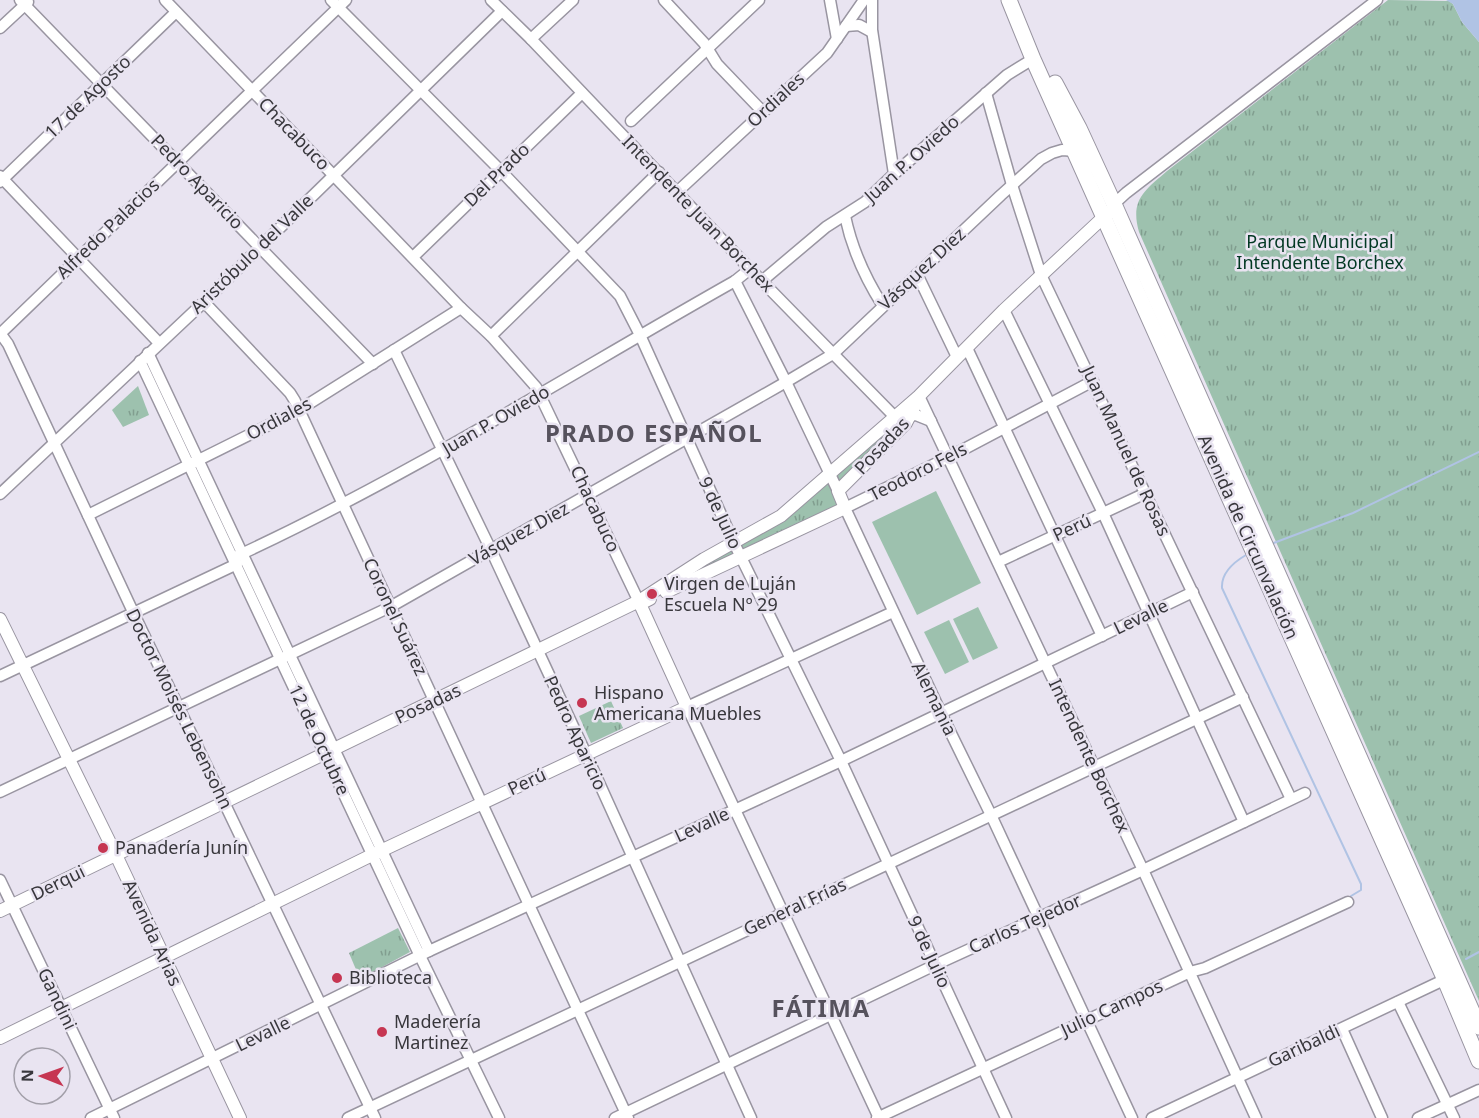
<svg xmlns="http://www.w3.org/2000/svg" width="1479" height="1118" viewBox="0 0 1479 1118" font-family="'Noto Sans',sans-serif">
  <style>
    .grass { fill: url(#grass-tufts) }
    .garden { fill: #9dc1ae }
    .water { fill: #b0c3e4 }
    .lines { fill: none; stroke-linecap: round; stroke-linejoin: round }
    .stream { stroke: #b0c3e4; stroke-width: 2 }
    .minor-casing { stroke: #9995a1; stroke-width: 13 }
    .major-casing { stroke: #9995a1; stroke-width: 14 }
    .highway-casing { stroke: #9995a1; stroke-width: 17 }
    .minor { stroke: #fff; stroke-width: 10 }
    .major { stroke: #fff; stroke-width: 12 }
    .highway { stroke: #fff; stroke-width: 15 }
    .poi-dot { fill: #c63652; stroke: #e9e4f1; stroke-width: 2 }
    .labels { text-anchor: middle; stroke-width: 5; stroke-linejoin: round; paint-order: stroke }
    .street-label { font-size: 18px; fill: #38373c; stroke: #e9e4f1 }
    .park-label { font-size: 18px; fill: #023823; stroke: #e9e4f1 }
    .poi-label { font-size: 18px; fill: #38373c; stroke: #e9e4f1; text-anchor: start }
    .district-label { font-size: 24px; font-weight: bold; letter-spacing: 1.5px; fill: #56525d; stroke: #e9e4f1 }
  </style>
  <defs>
    <pattern id="grass-tufts" width="24" height="20" patternUnits="userSpaceOnUse" patternTransform="scale(1.5)"><rect width="24" height="20" fill="#9dc1ae"/><path d="M3 7l-1-3M5 7V3M7 7l1-3M15 17l-1-3M17 17v-4M19 17l1-3" fill="none" stroke="#819e8f"/></pattern>
  </defs>
  <rect width="100%" height="100%" fill="#e9e4f1"/>
  <g class="grass">
    <path d="M1388,0L1449,1L1453,4L1462,22L1479,42V1001L1139,232C1130,200 1144,191 1167,171Z"/>
    <path d="M138,386L149,415L123,427L112,410Z"/>
    <path d="M895,417H910L838,491L845,508L658,595L781,516Z"/>
    <path d="M611,701L623,728L591,743L579,716Z"/>
    <path d="M398,928L410,952L360,979L349,953Z"/>
  </g>
  <g class="garden">
    <path d="M936,491L981,583L917,615L872,522Z"/>
    <path d="M978,607L998,648L973,660L953,619Z"/>
    <path d="M949,620L969,662L945,674L924,632Z"/>
  </g>
  <path class="water" d="M1446,0H1479V42L1462,22L1453,4Z"/>
  <g class="lines">
    <g class="stream">
      <path d="M1271,544L1353,513L1479,452"/>
      <path d="M1246,555C1234,562 1221,572 1222,588L1361,884V890L1351,896"/>
      <path d="M1466,959L1479,952"/>
    </g>
    <g class="minor-casing">
      <g id="minor">
        <path d="M20,0L373,364"/>
        <path d="M165,0L461,308L491,336L536,387L640,604"/>
        <path d="M331,0L501,171L620,296L640,335L734,543L841,761L1006,1118"/>
        <path d="M491,0L531,39L750,269L895,417L916,415L931,421"/>
        <path d="M664,0L704,43L717,64L763,112"/>
        <path d="M830,0L837,39"/>
        <path d="M872,0V30L894,174"/>
        <path d="M846,26L859,25L872,32"/>
        <path d="M0,28L28,2"/>
        <path d="M531,39L573,0"/>
        <path d="M986,93L1012,185L1041,275L1291,799"/>
        <path d="M631,121L759,0"/>
        <path d="M0,176L159,343"/>
        <path d="M0,182L176,12"/>
        <path d="M677,192L827,53L864,0"/>
        <path d="M1114,204L1126,193L1377,0"/>
        <path d="M845,216C852,249 865,278 883,306"/>
        <path d="M413,257L582,93"/>
        <path d="M917,274L957,357"/>
        <path d="M735,281L786,382L838,491"/>
        <path d="M762,281L826,227L865,202L894,174L1007,75L1033,59"/>
        <path d="M204,302L290,393L295,401L628,1118"/>
        <path d="M1004,310L1103,513L1244,822"/>
        <path d="M0,333L8,344L134,614L375,1118"/>
        <path d="M0,334L346,0"/>
        <path d="M491,336L659,172"/>
        <path d="M967,348L1102,636"/>
        <path d="M394,350L491,550L586,754L751,1118"/>
        <path d="M148,353L429,951"/>
        <path d="M140,361L420,956L499,1118"/>
        <path d="M1093,381L949,457L845,508L941,713L991,815L1132,1118"/>
        <path d="M919,396L1143,870L1256,1118"/>
        <path d="M0,494L204,302L502,11"/>
        <path d="M88,515L299,410L461,308"/>
        <path d="M237,556C410,476 570,374 735,281L750,269"/>
        <path d="M998,562L1146,493"/>
        <path d="M0,676L237,564"/>
        <path d="M0,792L390,607L786,382L833,354L1001,195L1041,159L1052,153L1062,150L1076,151"/>
        <path d="M0,880L114,1118"/>
        <path d="M1398,1002L1454,1118"/>
        <path d="M1342,1029L1382,1118"/>
        <path d="M91,1118L429,951L841,761L1193,592"/>
        <path d="M348,1118L1243,697"/>
        <path d="M615,1118L935,965L1143,870L1305,793"/>
        <path d="M877,1118L1190,972L1205,968L1348,902"/>
        <path d="M879,1118L687,707L893,612"/>
        <path d="M1152,1118L1450,977"/>
        <path d="M1418,1118L1479,1090"/>
      </g>
    </g>
    <g class="major-casing">
      <g id="major">
        <path d="M666,592L845,508L838,491L906,423L918,400"/>
        <path d="M0,619L116,855L240,1118"/>
        <path d="M0,911L639,601L704,559L781,516L919,396L1004,310L1108,213"/>
        <path d="M0,1038L372,855L687,707L640,604L650,599"/>
      </g>
    </g>
    <g class="highway-casing">
      <g id="highway">
        <path d="M1009,0L1033,59L1445,980L1479,1061"/>
        <path d="M1055,83L1079,128L1114,204L1479,1027"/>
      </g>
    </g>
    <use href="#minor" class="minor"/>
    <use href="#major" class="major"/>
    <use href="#highway" class="highway"/>
  </g>
  <g class="poi-dot">
    <circle cx="652" cy="594" r="6"/>
    <circle cx="582" cy="703" r="6"/>
    <circle cx="103" cy="848" r="6"/>
    <circle cx="337" cy="978" r="6"/>
    <circle cx="382" cy="1032" r="6"/>
  </g>
  <g class="labels">
    <g class="street-label">
      <text transform="translate(88 97) rotate(-44)" y="6">17 de Agosto</text>
      <text transform="translate(776 100) rotate(-43)" y="6">Ordiales</text>
      <text transform="translate(294 134) rotate(46)" y="6">Chacabuco</text>
      <text transform="translate(912 159) rotate(-42)" y="6">Juan P. Oviedo</text>
      <text transform="translate(497 175) rotate(-44)" y="6">Del Prado</text>
      <text transform="translate(197 182) rotate(46)" y="6">Pedro Aparicio</text>
      <text transform="translate(698 214) rotate(46)" y="6">Intendente Juan Borchex</text>
      <text transform="translate(108 229) rotate(-44)" y="6">Alfredo Palacios</text>
      <text transform="translate(252 254) rotate(-44)" y="6">Aristóbulo del Valle</text>
      <text transform="translate(922 269) rotate(-43)" y="6">Vásquez Diez</text>
      <text transform="translate(279 419) rotate(-28)" y="6">Ordiales</text>
      <text transform="translate(496 420) rotate(-30)" y="6">Juan P. Oviedo</text>
      <text transform="translate(882 446) rotate(-47)" y="6">Posadas</text>
      <text transform="translate(1126 451) rotate(65)" y="6">Juan Manuel de Rosas</text>
      <text transform="translate(918 472) rotate(-27)" y="6">Teodoro Fels</text>
      <text transform="translate(595 509) rotate(65)" y="6">Chacabuco</text>
      <text transform="translate(720 513) rotate(65)" y="6">9 de Julio</text>
      <text transform="translate(1072 528) rotate(-25)" y="6">Perú</text>
      <text transform="translate(519 534) rotate(-29)" y="6">Vásquez Diez</text>
      <text transform="translate(1248 537) rotate(66)" y="6">Avenida de Circunvalación</text>
      <text transform="translate(395 617) rotate(65)" y="6">Coronel Suárez</text>
      <text transform="translate(1141 617) rotate(-26)" y="6">Levalle</text>
      <text transform="translate(934 699) rotate(64)" y="6">Alemania</text>
      <text transform="translate(428 704) rotate(-25)" y="6">Posadas</text>
      <text transform="translate(179 709) rotate(64)" y="6">Doctor Moisés Lebensohn</text>
      <text transform="translate(575 733) rotate(65)" y="6">Pedro Aparicio</text>
      <text transform="translate(319 740) rotate(65)" y="6">12 de Octubre</text>
      <text transform="translate(1089 756) rotate(65)" y="6">Intendente Borchex</text>
      <text transform="translate(527 782) rotate(-25)" y="6">Perú</text>
      <text transform="translate(702 825) rotate(-25)" y="6">Levalle</text>
      <text transform="translate(58 883) rotate(-26)" y="6">Derqui</text>
      <text transform="translate(795 907) rotate(-25)" y="6">General Frías</text>
      <text transform="translate(1025 924) rotate(-24)" y="6">Carlos Tejedor</text>
      <text transform="translate(152 933) rotate(65)" y="6">Avenida Arias</text>
      <text transform="translate(929 952) rotate(65)" y="6">9 de Julio</text>
      <text transform="translate(57 999) rotate(64)" y="6">Gandini</text>
      <text transform="translate(1112 1008) rotate(-25)" y="6">Julio Campos</text>
      <text transform="translate(263 1034) rotate(-26)" y="6">Levalle</text>
      <text transform="translate(1304 1046) rotate(-25)" y="6">Garibaldi</text>
    </g>
    <g class="park-label">
      <text x="1320" y="248">Parque Municipal<tspan x="1320" dy="21">Intendente Borchex</tspan></text>
    </g>
    <g class="poi-label">
      <text x="664" y="590">Virgen de Luján<tspan x="664" dy="21">Escuela Nº 29</tspan></text>
      <text x="594" y="699">Hispano<tspan x="594" dy="21">Americana Muebles</tspan></text>
      <text x="115" y="854">Panadería Junín</text>
      <text x="349" y="984">Biblioteca</text>
      <text x="394" y="1028">Maderería<tspan x="394" dy="21">Martinez</tspan></text>
    </g>
    <g class="district-label">
      <text x="654" y="442">PRADO ESPAÑOL</text>
      <text x="821" y="1017">FÁTIMA</text>
    </g>
  </g>
  <g transform="translate(42 1076) rotate(271)"><circle r="28" fill="#e9e4f1" stroke="#a29fa9" stroke-width="1.5"/>
  <path d="M0-4.5L10 22L0 15L-10 22Z" fill="#c63652"/>
  <text y="-9" font-size="16" font-weight="bold" text-anchor="middle" fill="#38373c">N</text>
  </g>
</svg>
